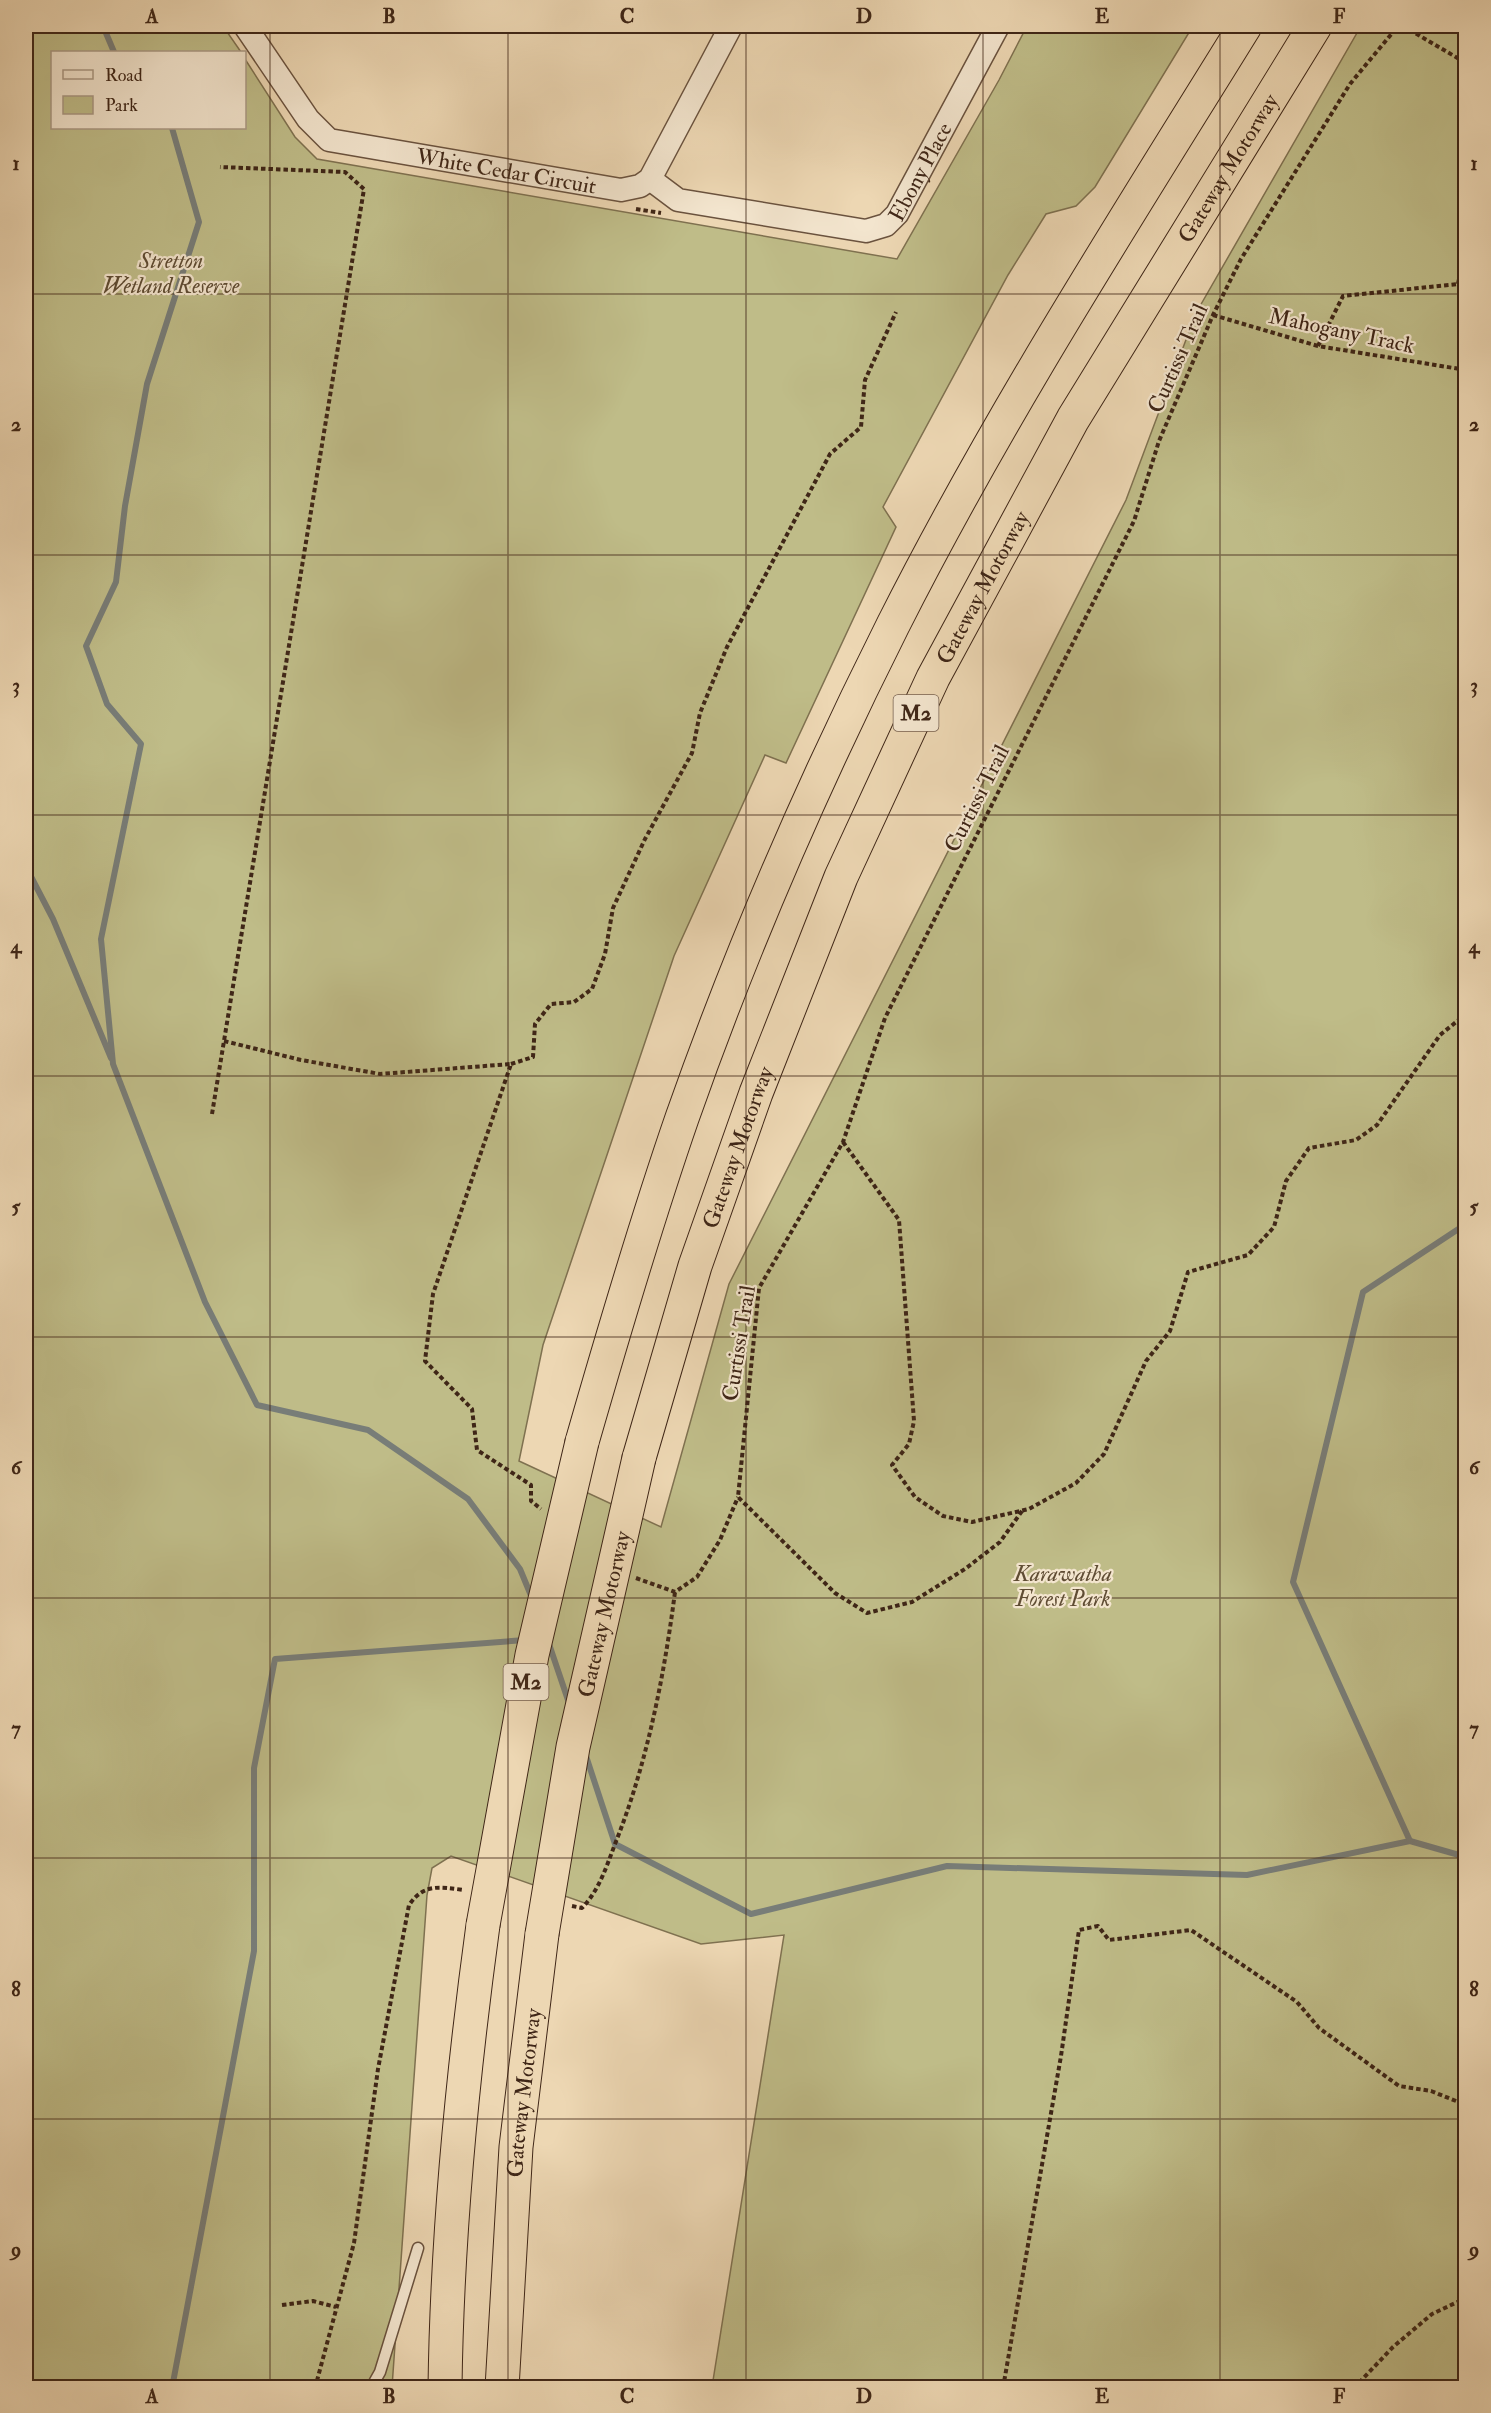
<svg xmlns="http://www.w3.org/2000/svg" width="1491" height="2413" viewBox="0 0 1491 2413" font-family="'IM FELL Double Pica',serif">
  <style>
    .green { fill: #bfbc88; stroke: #7f7150; stroke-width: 1.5 }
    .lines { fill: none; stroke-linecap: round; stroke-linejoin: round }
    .stream { stroke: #787d78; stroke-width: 6 }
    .service-casing { stroke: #6a523e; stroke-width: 13 }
    .minor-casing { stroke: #6a523e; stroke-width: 25 }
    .motorway-casing { stroke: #3f2617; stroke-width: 35 }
    .path { stroke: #3f2617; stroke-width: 4; stroke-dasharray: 4.5 3; stroke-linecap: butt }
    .service { stroke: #f3e5ce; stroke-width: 10 }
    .minor { stroke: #f3e5ce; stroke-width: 22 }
    .motorway { stroke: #edd7b3; stroke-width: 33 }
    .motorway-bridge-casing { stroke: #3f2617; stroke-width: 35; stroke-linecap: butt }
    .motorway-bridge { stroke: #edd7b3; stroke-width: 33 }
    .grid { fill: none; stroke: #3f2617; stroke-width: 1.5; stroke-opacity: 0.55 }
    .labels { text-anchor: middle; stroke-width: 4.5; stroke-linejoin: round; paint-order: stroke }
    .shield { fill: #f3e5ce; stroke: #755f4e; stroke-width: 1.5 }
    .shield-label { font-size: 21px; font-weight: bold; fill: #3f2617 }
    .street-label { font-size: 22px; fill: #3f2617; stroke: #f3e5ce }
    .park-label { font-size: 22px; font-style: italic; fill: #5f4c33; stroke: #f3e5ce }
    .neatline { fill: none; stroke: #3f2617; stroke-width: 2 }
    .grid-label { font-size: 20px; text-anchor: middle; font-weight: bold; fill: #3f2617 }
  </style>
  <rect width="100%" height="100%" fill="#edd7b3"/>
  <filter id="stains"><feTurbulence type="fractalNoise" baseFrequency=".00333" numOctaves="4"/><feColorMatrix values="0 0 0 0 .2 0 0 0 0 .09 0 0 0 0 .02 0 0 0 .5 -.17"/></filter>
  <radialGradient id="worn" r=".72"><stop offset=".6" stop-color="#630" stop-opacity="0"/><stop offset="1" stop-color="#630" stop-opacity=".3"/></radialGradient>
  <path class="green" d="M26,26H223L241,52H52V128H244L245,59L295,137L317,159L897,259L999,80L1027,26H1193L1095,187L1076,206L1046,214L1008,275L883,507L896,527L786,763L765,755L674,956L543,1345L519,1461L661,1527L729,1284L1126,500L1196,313L1361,26H1465V2387H712L784,1935L701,1944L451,1856L432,1868L427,1895L392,2387H26V240L28,223L26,211Z"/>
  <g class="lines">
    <g class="stream">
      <path d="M103,26L114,52"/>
      <path d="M172,128L199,222L147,384L125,506L116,582L86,646L107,704L141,744L101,939L113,1064L205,1302L257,1405L368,1430L468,1499L520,1569L532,1598"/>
      <path d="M26,867L53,919L111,1058"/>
      <path d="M548,1641L570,1706"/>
      <path d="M585,1753L615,1844L751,1914L947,1866L1247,1875L1410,1841L1466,1857"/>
      <path d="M1410,1841L1293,1582L1363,1292L1466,1224"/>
      <path d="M172,2388L254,1951V1768L275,1659L525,1640"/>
    </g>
    <g class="service-casing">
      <path id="service" d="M371,2388L380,2372L418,2248"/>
    </g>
    <g class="minor-casing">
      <g id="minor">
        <path id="s1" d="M245,26L308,119L329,140L621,190L640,186L650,179L731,26"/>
        <path id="s2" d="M650,179L678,200L866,231L886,225L897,214L998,26"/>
      </g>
    </g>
    <g class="motorway-casing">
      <g id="motorway">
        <path d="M582,1442C613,1334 645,1225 682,1118C741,950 813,784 893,625C998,417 1123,223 1245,26"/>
        <path id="s3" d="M639,1458L695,1266L756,1093L841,877L933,678L1073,419L1315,26"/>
        <path d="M445,2388C447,2232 462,2079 483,1925"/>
        <path id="s4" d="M502,2388L516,2147L542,1934"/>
      </g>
    </g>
    <g class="path">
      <path d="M1403,26L1466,63"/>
      <path d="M636,209L661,213"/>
      <path d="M1458,284L1466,243"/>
      <path d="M1213,315L1318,346L1466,370"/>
      <path d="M1318,346L1343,296L1458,284L1466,279"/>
      <path d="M224,1041L301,1060L380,1074L511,1064L433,1294L425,1361L472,1409L477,1450L531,1485V1501L541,1509"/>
      <path d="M511,1064L533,1057L535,1024L551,1004L574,1002L592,989L605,954L613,908L645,839L692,753L700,713L727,647L830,454L861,427L865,380L896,312"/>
      <path d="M212,1114L364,189L345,172L220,167"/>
      <path d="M843,1142L899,1220L914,1421L909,1444L892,1465L915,1497L943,1516L972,1522L1029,1509L1076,1483L1104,1454L1146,1361L1170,1331L1188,1272L1248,1255L1274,1227L1286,1181L1309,1148L1356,1140L1377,1125L1440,1035L1466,1014"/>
      <path d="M1022,1511L1000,1542L965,1569L912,1602L867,1613L835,1593L738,1497L759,1288L843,1142L885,1018L1134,521L1159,441L1213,315L1241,259L1350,84L1398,26"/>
      <path d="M636,1578L675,1592L697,1577L720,1540L738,1497"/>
      <path d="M572,1906L582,1908C599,1890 606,1868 615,1844C647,1764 664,1677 675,1592"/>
      <path d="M282,2305L313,2301L336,2307"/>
      <path d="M315,2388L354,2243L378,2069L409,1905C424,1883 440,1887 464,1890"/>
      <path d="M1003,2388L1061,2056L1079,1930L1098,1926L1109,1940L1191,1930L1297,2002L1319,2028L1399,2086L1431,2091L1466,2105"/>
      <path d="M1354,2388L1393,2347L1432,2314L1466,2298"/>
    </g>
    <use href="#service" class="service"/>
    <use href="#minor" class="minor"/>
    <use href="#motorway" class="motorway"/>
    <g class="motorway-bridge-casing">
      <g id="motorway-bridge">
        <path d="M483,1925L532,1655L582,1442"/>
        <path id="s5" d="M542,1934L573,1747L639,1458"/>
      </g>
    </g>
    <use href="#motorway-bridge" class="motorway-bridge"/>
  </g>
  <path class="grid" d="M270,26V2388M508,26V2388M746,26V2388M983,26V2388M1220,26V2388M26,294H1466M26,555H1466M26,815H1466M26,1076H1466M26,1337H1466M26,1598H1466M26,1858H1466M26,2119H1466"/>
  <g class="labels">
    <g class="shield">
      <rect x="893.5" y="695" width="45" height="36" rx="4.5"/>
      <rect x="503.5" y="1664" width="45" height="36" rx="4.5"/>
    </g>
    <g class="shield-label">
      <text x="916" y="720">M2</text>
      <text x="526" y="1689">M2</text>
    </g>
    <g class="street-label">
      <text dy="8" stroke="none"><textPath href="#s3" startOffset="1424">Gateway Motorway</textPath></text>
      <text dy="8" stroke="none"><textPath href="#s1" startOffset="322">White Cedar Circuit</textPath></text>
      <text dy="8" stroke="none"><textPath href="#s2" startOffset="310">Ebony Place</textPath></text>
      <text transform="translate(1342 330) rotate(12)" y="8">Mahogany Track</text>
      <text transform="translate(1177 358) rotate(-66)" y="8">Curtissi Trail</text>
      <text dy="8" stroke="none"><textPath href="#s3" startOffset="938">Gateway Motorway</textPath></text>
      <text transform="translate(976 798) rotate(-63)" y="8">Curtissi Trail</text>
      <text dy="8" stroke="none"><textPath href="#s3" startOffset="326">Gateway Motorway</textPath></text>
      <text transform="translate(738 1343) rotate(-81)" y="8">Curtissi Trail</text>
      <text dy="8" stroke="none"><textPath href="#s5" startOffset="326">Gateway Motorway</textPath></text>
      <text dy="8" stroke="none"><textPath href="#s4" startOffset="296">Gateway Motorway</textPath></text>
    </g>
    <g class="park-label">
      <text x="171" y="268">Stretton<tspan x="171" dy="25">Wetland Reserve</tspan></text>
      <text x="1063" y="1581">Karawatha<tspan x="1063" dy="25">Forest Park</tspan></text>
    </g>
  </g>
  <rect width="1491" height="2413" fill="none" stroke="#edd7b3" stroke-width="66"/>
  <rect x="51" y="51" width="195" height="78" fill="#f3e5ce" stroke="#ab9985" stroke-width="1.5"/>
  <rect x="63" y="70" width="30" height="9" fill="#f3e5ce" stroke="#ab9985" stroke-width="1.5"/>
  <text x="105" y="81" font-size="18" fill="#3f2617">Road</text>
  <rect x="63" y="96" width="30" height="18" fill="#bfbc88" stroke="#ab9985" stroke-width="1.5"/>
  <text x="105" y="111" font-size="18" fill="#3f2617">Park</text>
  <rect x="33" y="33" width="1425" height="2347" class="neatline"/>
  <g class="grid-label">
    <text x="152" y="23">A</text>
    <text x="389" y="23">B</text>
    <text x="627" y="23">C</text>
    <text x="864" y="23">D</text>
    <text x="1102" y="23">E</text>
    <text x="1339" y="23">F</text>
    <text x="16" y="170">1</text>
    <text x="1474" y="170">1</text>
    <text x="16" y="431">2</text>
    <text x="1474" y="431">2</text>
    <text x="16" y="692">3</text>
    <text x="1474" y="692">3</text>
    <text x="16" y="953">4</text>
    <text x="1474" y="953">4</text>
    <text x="16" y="1213">5</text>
    <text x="1474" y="1213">5</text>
    <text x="16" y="1474">6</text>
    <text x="1474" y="1474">6</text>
    <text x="16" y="1735">7</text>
    <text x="1474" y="1735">7</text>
    <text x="16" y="1996">8</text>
    <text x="1474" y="1996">8</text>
    <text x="16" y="2256">9</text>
    <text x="1474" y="2256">9</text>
    <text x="152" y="2403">A</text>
    <text x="389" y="2403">B</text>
    <text x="627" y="2403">C</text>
    <text x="864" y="2403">D</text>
    <text x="1102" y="2403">E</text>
    <text x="1339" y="2403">F</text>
  </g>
  <rect width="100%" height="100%" filter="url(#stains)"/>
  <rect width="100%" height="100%" fill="url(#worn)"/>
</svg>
